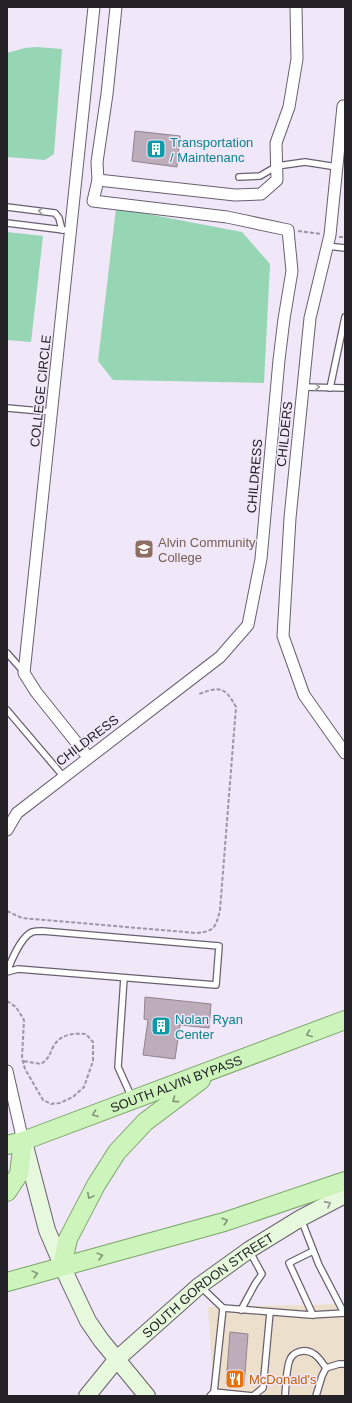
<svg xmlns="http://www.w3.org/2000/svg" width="352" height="1403" viewBox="0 0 352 1403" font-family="Arial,sans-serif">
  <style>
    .commercial { fill: #ecdfcb }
    .green { fill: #97d6b4 }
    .building { fill: #bdadba; stroke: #92838f }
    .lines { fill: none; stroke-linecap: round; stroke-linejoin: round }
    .service-casing { stroke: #69606f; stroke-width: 8 }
    .minor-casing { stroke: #69606f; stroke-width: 13 }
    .secondary-casing { stroke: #69606f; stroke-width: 18 }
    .primary-casing { stroke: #7ca56a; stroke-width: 20 }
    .path { stroke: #9d97a3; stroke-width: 2; stroke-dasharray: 4 2; stroke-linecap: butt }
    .service { stroke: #fff; stroke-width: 5.5 }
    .minor { stroke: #fff; stroke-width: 11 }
    .secondary { stroke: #e6f9dd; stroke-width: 16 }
    .primary { stroke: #cdf4bb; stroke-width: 18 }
    .oneway { stroke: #9c9b9e }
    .oneway2 { stroke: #819578 }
    .oneway3 { stroke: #8f988b }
    .labels { text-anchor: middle; stroke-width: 3; stroke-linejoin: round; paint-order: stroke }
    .culture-label { font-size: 13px; fill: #0d838f; stroke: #f0e7f8; text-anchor: start }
    .street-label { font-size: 13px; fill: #242127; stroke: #f0e7f8 }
    .education-label { font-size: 13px; fill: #785e54; stroke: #f0e7f8; text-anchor: start }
    .food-label { font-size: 13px; fill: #c56008; stroke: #f0e7f8; text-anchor: start }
  </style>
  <rect width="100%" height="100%" fill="#f0e7f8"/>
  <path class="commercial" d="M345,1304V1396H214L208,1307Z"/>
  <g class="green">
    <path d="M37,47L62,49L54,154L45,160L7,157V53L25,48Z"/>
    <path d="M116,208L242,232L270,264L264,383L113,380L98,361Z"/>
    <path d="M7,232L43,236L31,342L7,340Z"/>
  </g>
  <g class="building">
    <path d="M135,131L180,136L177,167L132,161Z"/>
    <path d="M145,997L211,1004L209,1028L180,1025L175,1059L143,1055L148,1020L144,1019Z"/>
    <path d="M230,1332L248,1334L244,1386L226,1384Z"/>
  </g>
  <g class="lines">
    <g class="service-casing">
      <g id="service">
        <path d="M239,177L260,176L277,166L305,162L337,167"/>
        <path d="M7,207L55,213L59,218L62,230"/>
        <path d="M7,223L64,230"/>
        <path d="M327,246L345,248"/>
        <path d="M303,387L345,388"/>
        <path d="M330,388L345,317"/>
        <path d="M7,408L52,412"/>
        <path d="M7,653L23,671"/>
        <path d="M7,710L63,776"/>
        <path d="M42,931L219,946L216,985L18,969L7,972C11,961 21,937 32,932C35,931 39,931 42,931Z"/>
        <path d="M124,978L118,1067L132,1098"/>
        <path d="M301,1219L319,1265L344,1313"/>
        <path d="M200,1286L223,1308L214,1392L210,1396"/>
        <path d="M223,1308L311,1315L345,1313"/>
        <path d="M241,1310L255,1284L262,1274L250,1252"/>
        <path d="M313,1315L289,1263L313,1251"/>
        <path d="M214,1392L253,1396L263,1388L270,1312"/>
        <path d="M285,1396C286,1385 286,1373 289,1362C292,1351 305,1348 314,1354C319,1357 323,1364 326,1368"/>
        <path d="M316,1396L322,1376L326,1368L339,1364H345"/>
      </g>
    </g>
    <g class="minor-casing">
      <g id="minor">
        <path d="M343,106L330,235L310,318L290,518L283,636L304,695L345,753"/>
        <path d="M98,180L235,195L261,194L277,180L276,143L289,107L297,59L296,7"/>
        <path d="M88,757L36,692L24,673L94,7"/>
        <path d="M7,830L17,813L220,657L248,625L261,559L279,360L284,319L292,271L288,230L227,217L93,201L98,180L97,162L107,94L116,7"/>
        <path d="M7,1071L23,1141"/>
      </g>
    </g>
    <g class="secondary-casing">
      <g id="secondary">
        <path d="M24,1142L47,1230L69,1281L88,1321L101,1340L147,1396"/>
        <path id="s1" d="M87,1396L117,1359L199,1286L249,1250L301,1218L345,1195"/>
      </g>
    </g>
    <g class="primary-casing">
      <g id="primary">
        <path id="s2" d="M7,1145L23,1141L345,1020"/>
        <path d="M7,1192L19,1174L23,1141"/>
        <path d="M62,1266L68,1239L96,1185L117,1152L145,1122L201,1080"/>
        <path d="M7,1282L224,1222L345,1181"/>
      </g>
    </g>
    <g class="path">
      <path d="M298,231L321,234"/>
      <path d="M339,237H345"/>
      <path d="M7,911L22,918L196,933C214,932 216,927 220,910L236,707C225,687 220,686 199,694"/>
      <path d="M7,1001L16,1007L24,1020L22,1058L25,1069L43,1100L51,1104L60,1103L73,1097L84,1087L93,1061V1042L86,1034C73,1033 60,1034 53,1047C49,1056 49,1058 41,1064L23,1061"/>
    </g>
    <use href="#service" class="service"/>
    <use href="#minor" class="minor"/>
    <use href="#secondary" class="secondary"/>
    <use href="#primary" class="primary"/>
  </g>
  <defs><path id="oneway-chevron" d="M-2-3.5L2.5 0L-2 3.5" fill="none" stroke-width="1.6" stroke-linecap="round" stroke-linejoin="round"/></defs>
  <g class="oneway">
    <use href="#oneway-chevron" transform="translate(41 211) rotate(-174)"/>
    <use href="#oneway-chevron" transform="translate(317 387) rotate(1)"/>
  </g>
  <g class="oneway2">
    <use href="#oneway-chevron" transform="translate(309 1034) rotate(159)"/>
    <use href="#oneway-chevron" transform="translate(175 1100) rotate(144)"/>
    <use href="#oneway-chevron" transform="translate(95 1114) rotate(159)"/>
    <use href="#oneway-chevron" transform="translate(90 1196) rotate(118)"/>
    <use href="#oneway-chevron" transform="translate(225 1221) rotate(-17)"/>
    <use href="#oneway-chevron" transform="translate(100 1256) rotate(-15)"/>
    <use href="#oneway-chevron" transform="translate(35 1274) rotate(-15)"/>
  </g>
  <use class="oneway3" href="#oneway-chevron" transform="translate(328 1204) rotate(-28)"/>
  <defs>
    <g id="building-square" transform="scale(1)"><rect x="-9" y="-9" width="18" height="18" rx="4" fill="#0f9aa8" stroke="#f0e7f8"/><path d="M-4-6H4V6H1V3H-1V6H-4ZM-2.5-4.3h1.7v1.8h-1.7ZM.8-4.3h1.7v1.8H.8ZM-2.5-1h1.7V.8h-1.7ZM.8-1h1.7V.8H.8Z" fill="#fff"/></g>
    <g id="university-square" transform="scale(1)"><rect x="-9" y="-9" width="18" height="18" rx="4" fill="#8d6e63" stroke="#f0e7f8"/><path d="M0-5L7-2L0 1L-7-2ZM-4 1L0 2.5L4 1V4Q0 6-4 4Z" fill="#fff"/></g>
    <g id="restaurant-square" transform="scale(1)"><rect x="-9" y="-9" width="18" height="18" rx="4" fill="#e8710a" stroke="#f0e7f8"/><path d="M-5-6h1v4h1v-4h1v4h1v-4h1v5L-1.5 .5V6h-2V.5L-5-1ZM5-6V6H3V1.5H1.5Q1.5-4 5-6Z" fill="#fff"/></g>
  </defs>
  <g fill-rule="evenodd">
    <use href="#building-square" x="156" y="149"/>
    <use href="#university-square" x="144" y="549"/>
    <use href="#building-square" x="161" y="1026"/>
    <use href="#restaurant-square" x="235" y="1379"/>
  </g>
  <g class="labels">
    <g class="culture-label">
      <text x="170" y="147">Transportation<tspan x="170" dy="15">/ Maintenanc</tspan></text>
      <text x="175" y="1024">Nolan Ryan<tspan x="175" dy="15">Center</tspan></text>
    </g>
    <g class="street-label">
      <text transform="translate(40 391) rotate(-84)" y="5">COLLEGE CIRCLE</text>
      <text transform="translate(284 434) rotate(-84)" y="5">CHILDERS</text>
      <text transform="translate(254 476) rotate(-85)" y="5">CHILDRESS</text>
      <text transform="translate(87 740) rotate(-37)" y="5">CHILDRESS</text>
      <text dy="5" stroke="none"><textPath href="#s2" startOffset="180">SOUTH ALVIN BYPASS</textPath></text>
      <text dy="5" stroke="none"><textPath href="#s1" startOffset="165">SOUTH GORDON STREET</textPath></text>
    </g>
    <g class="education-label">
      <text x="158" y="547">Alvin Community<tspan x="158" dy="15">College</tspan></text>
    </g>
    <g class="food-label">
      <text x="249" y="1384">McDonald's</text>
    </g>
  </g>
  <rect width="352" height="1403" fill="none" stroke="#242127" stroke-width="16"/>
</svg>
